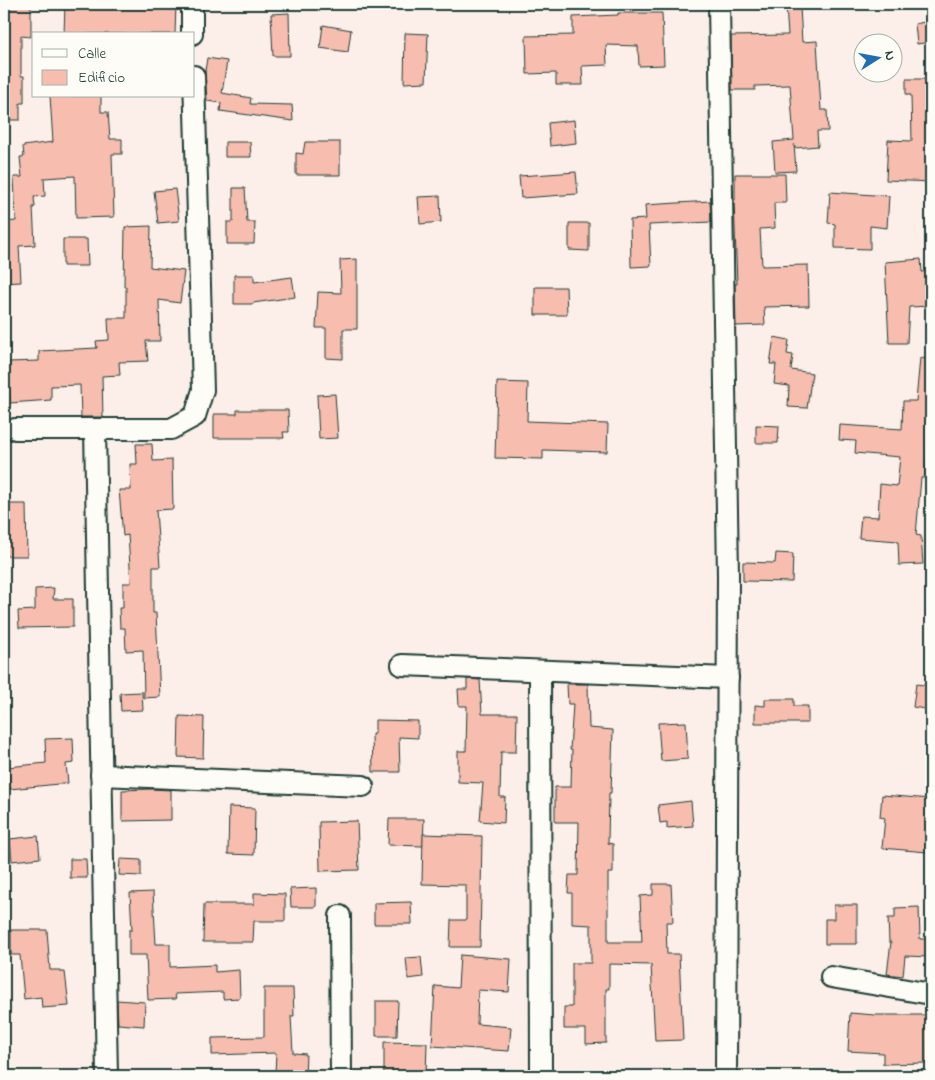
<svg xmlns="http://www.w3.org/2000/svg" width="935" height="1080" viewBox="0 0 935 1080" font-family="'Indie Flower',sans-serif">
  <style>
    .building { fill: #f7bdaf; stroke: #1f3d34 }
    .lines { fill: none; stroke-linecap: round; stroke-linejoin: round }
    .street-casing { stroke: #1f3d34; stroke-width: 24 }
    .street { stroke: #fdfcf7; stroke-width: 20 }
  </style>
  <rect width="100%" height="100%" fill="#fcefe9"/>
  <filter id="ink" filterUnits="userSpaceOnUse"><feTurbulence type="fractalNoise" baseFrequency=".02" numOctaves="2"/><feDisplacementMap in="SourceGraphic" scale="10" xChannelSelector="R" yChannelSelector="G"/><feConvolveMatrix kernelMatrix="1 2 1 2 8 2 1 2 1" color-interpolation-filters="sRGB"/></filter>
  <g filter="url(#ink)">
    <g class="building">
      <path d="M4,4H31V37L21,36V76H24V103H20V120H4Z"/>
      <path d="M65,4H176L175,34H64Z"/>
      <path d="M786,6H800L802,42L817,41L821,110H827L828,131H817L818,146L795,148L794,144L796,171L775,172L773,142L794,140L790,85L755,86V90H732L731,36L788,35Z"/>
      <path d="M289,13L290,56H273L271,14Z"/>
      <path d="M618,13H662L664,65L639,66L638,46L606,45L607,65L582,66L583,85H556V73L527,74L526,36L573,35V17L618,15Z"/>
      <path d="M929,21L931,42L917,44L915,24Z"/>
      <path d="M323,25L351,30L348,52L320,48Z"/>
      <path d="M405,33L428,34L426,82L404,83Z"/>
      <path d="M207,58L227,61L222,93L251,98L250,104L292,105L293,121L220,111L221,103L207,101L205,71Z"/>
      <path d="M906,79H930V95H931V182L886,180L888,140L912,141L911,95H906Z"/>
      <path d="M50,96H101V112H108L110,139H122V154H112L114,217L76,218L75,176L44,178L45,196L34,197L35,207H33L35,245L19,246L21,282L4,283V222L16,221L14,177H22L20,157H24L23,146L53,142Z"/>
      <path d="M574,120L576,143L550,146L548,123Z"/>
      <path d="M225,142H250L251,157H225Z"/>
      <path d="M305,142H340V175H296V153L303,154Z"/>
      <path d="M576,172L578,194L521,198L519,176Z"/>
      <path d="M735,174H785L786,203H774L775,228L760,229L762,266L808,265L809,306L764,307L765,325L736,326L735,284H737L734,200H735Z"/>
      <path d="M233,188H245L247,222H255L254,244H227V222H233Z"/>
      <path d="M175,189L179,221L158,223L154,191Z"/>
      <path d="M830,192L889,196L887,228L870,226V249L835,248V224L828,223Z"/>
      <path d="M440,196L441,222L420,224L418,197Z"/>
      <path d="M710,201L711,222L649,225L651,266L631,267L630,220L646,219L645,205Z"/>
      <path d="M569,223H589V251L569,250Z"/>
      <path d="M151,226L150,267L184,271L180,303L159,300L160,341H146L148,361L119,362L120,375L102,376L103,417H81L80,385L51,386V400L10,403L8,362L39,361V351L97,348L96,341L109,340L108,318H126V287H124L125,227Z"/>
      <path d="M63,239H87L88,266H63Z"/>
      <path d="M357,259V329H343V359L326,358V328H316L318,292L341,293L340,260Z"/>
      <path d="M921,259L922,272L931,271V306L909,307L907,343H889L885,262Z"/>
      <path d="M234,275H254V282L292,277L295,297L253,303V304H234Z"/>
      <path d="M535,287H566L567,315H535Z"/>
      <path d="M774,337L789,340L787,354L793,355L791,370L812,373L807,408L788,407L789,386L774,384L776,364H770Z"/>
      <path d="M920,358L931,359V445H928L925,478H921L916,535L921,536L923,564L899,565L898,541L859,538L861,516L878,517L880,484L897,486L900,457L855,453L856,441L839,440L840,425L902,429L903,401H916Z"/>
      <path d="M497,382L528,383L527,421L608,424L607,452L543,450V459L495,458Z"/>
      <path d="M335,394L338,438L319,439L317,395Z"/>
      <path d="M237,410H288L289,432H283L284,438H214V414H237Z"/>
      <path d="M756,425L779,426L778,443H756Z"/>
      <path d="M136,444H152L153,461L172,460L173,509L156,510L160,567H153V613H156L160,697L144,698L143,650L126,651L125,628H120L119,608H123V583H131L128,535L123,536L119,490H131L130,464H137Z"/>
      <path d="M5,504H26L27,556H5Z"/>
      <path d="M776,553L793,554L792,582L743,581V562L775,563Z"/>
      <path d="M54,588L53,599H73V627L19,628L18,611L35,610V589Z"/>
      <path d="M467,679L480,680L482,714H517L516,752H501L500,797H505L504,823L480,821L483,783L458,782V751H466L467,706H459L458,689H467Z"/>
      <path d="M567,684H588L589,728L613,730L611,793H609L608,843L613,844V873H608V942H642L640,896L653,895V884H671L673,922H666L667,954H679L683,1040L655,1041L651,965L609,964V989H606V1043L586,1044V1029H564V1007H572V963H591V925L572,924V893H568L569,875H578L579,822H555V787H571L572,750H570L573,704H568Z"/>
      <path d="M916,684L931,686V710L913,707Z"/>
      <path d="M142,692L143,710L121,711L120,693Z"/>
      <path d="M765,699H794V706H808V723H755V705L765,706Z"/>
      <path d="M179,716L204,717L203,758L178,757Z"/>
      <path d="M375,720L418,721V738L399,737L400,772H373L372,734H375Z"/>
      <path d="M686,722L688,759L661,761L658,723Z"/>
      <path d="M73,738L74,763L66,764L68,783L10,789L8,767L46,763L45,739Z"/>
      <path d="M151,789L171,790V820L122,821V790Z"/>
      <path d="M882,795L931,799V822H929L927,852L882,848L885,818L880,817Z"/>
      <path d="M691,801L693,826L667,828V822L660,823L658,805Z"/>
      <path d="M229,807L255,808L254,855L228,854Z"/>
      <path d="M389,819H424L423,846L388,845Z"/>
      <path d="M357,821L359,870L320,871L319,822Z"/>
      <path d="M423,834L482,836L480,947H450L451,920H466V885L422,884Z"/>
      <path d="M38,836L40,858L12,861L10,839Z"/>
      <path d="M70,859H86L87,878H70Z"/>
      <path d="M120,859L141,860V876L119,875Z"/>
      <path d="M316,888V907H291L290,889Z"/>
      <path d="M153,892L156,944H170V967L215,965V972L239,970L240,998L223,999V992L175,994L176,999L148,1000L146,955H129V930H132L130,893Z"/>
      <path d="M254,893L285,894V921H254L253,942H203L204,904H254Z"/>
      <path d="M411,902L412,924H374V903Z"/>
      <path d="M834,905H857V944H825V919H834Z"/>
      <path d="M919,907L920,939H931V957L905,956L903,976L887,974L891,942H889L888,918H895V908Z"/>
      <path d="M11,930H47L50,970H60V972H65L69,1006L42,1008L41,997L24,999L20,955H11Z"/>
      <path d="M460,955L511,959L509,992L478,990L477,1024L511,1027L509,1051L432,1046L435,986L458,988Z"/>
      <path d="M421,957L423,977L408,979L406,958Z"/>
      <path d="M264,988H293L294,1016H291L293,1053L306,1054L305,1076L275,1074L276,1053L212,1055V1038L264,1037Z"/>
      <path d="M117,1000L145,1002L144,1026L118,1024Z"/>
      <path d="M376,1001H398L397,1036H376Z"/>
      <path d="M850,1013L875,1015H929L928,1063L883,1064V1053L848,1051Z"/>
      <path d="M384,1042L427,1043L426,1076H384Z"/>
    </g>
    <g class="lines">
      <g class="street-casing">
        <g id="street">
          <path d="M192,4V34"/>
          <path d="M719,4L728,575L726,1076"/>
          <path d="M15,429H171L195,416L203,390L194,76"/>
          <path d="M95,429L107,1076"/>
          <path d="M402,665L728,678"/>
          <path d="M540,671L541,1076"/>
          <path d="M101,775L363,786"/>
          <path d="M340,916L341,1076"/>
          <path d="M831,977L931,994"/>
        </g>
      </g>
      <use href="#street" class="street"/>
    </g>
  </g>
  <rect width="935" height="1080" fill="none" stroke="#fdfcf7" stroke-width="20"/>
  <rect x="10" y="10" width="915" height="1060" fill="none" stroke="#1f3d34" stroke-width="2" filter="url(#ink)"/>
  <rect x="32" y="32" width="162" height="65" fill="#fdfcf7" stroke="#a4b0a9"/>
  <rect x="42" y="49" width="25" height="8" fill="#fdfcf7" stroke="#a4b0a9"/>
  <text x="78" y="58" font-size="15" fill="#1f3d34">Calle</text>
  <rect x="42" y="70" width="25" height="15" fill="#f7bdaf" stroke="#a4b0a9"/>
  <text x="78" y="82" font-size="15" fill="#1f3d34">Edificio</text>
  <g transform="translate(878 58) rotate(79)"><circle r="24" fill="#fdfcf7" stroke="#a4b0a9"/>
  <path d="M0-4L9 19L0 12L-9 19Z" fill="#1f6fb2"/>
  <text y="-8" font-size="14" font-weight="bold" text-anchor="middle" fill="#1f3d34">N</text>
  </g>
</svg>
